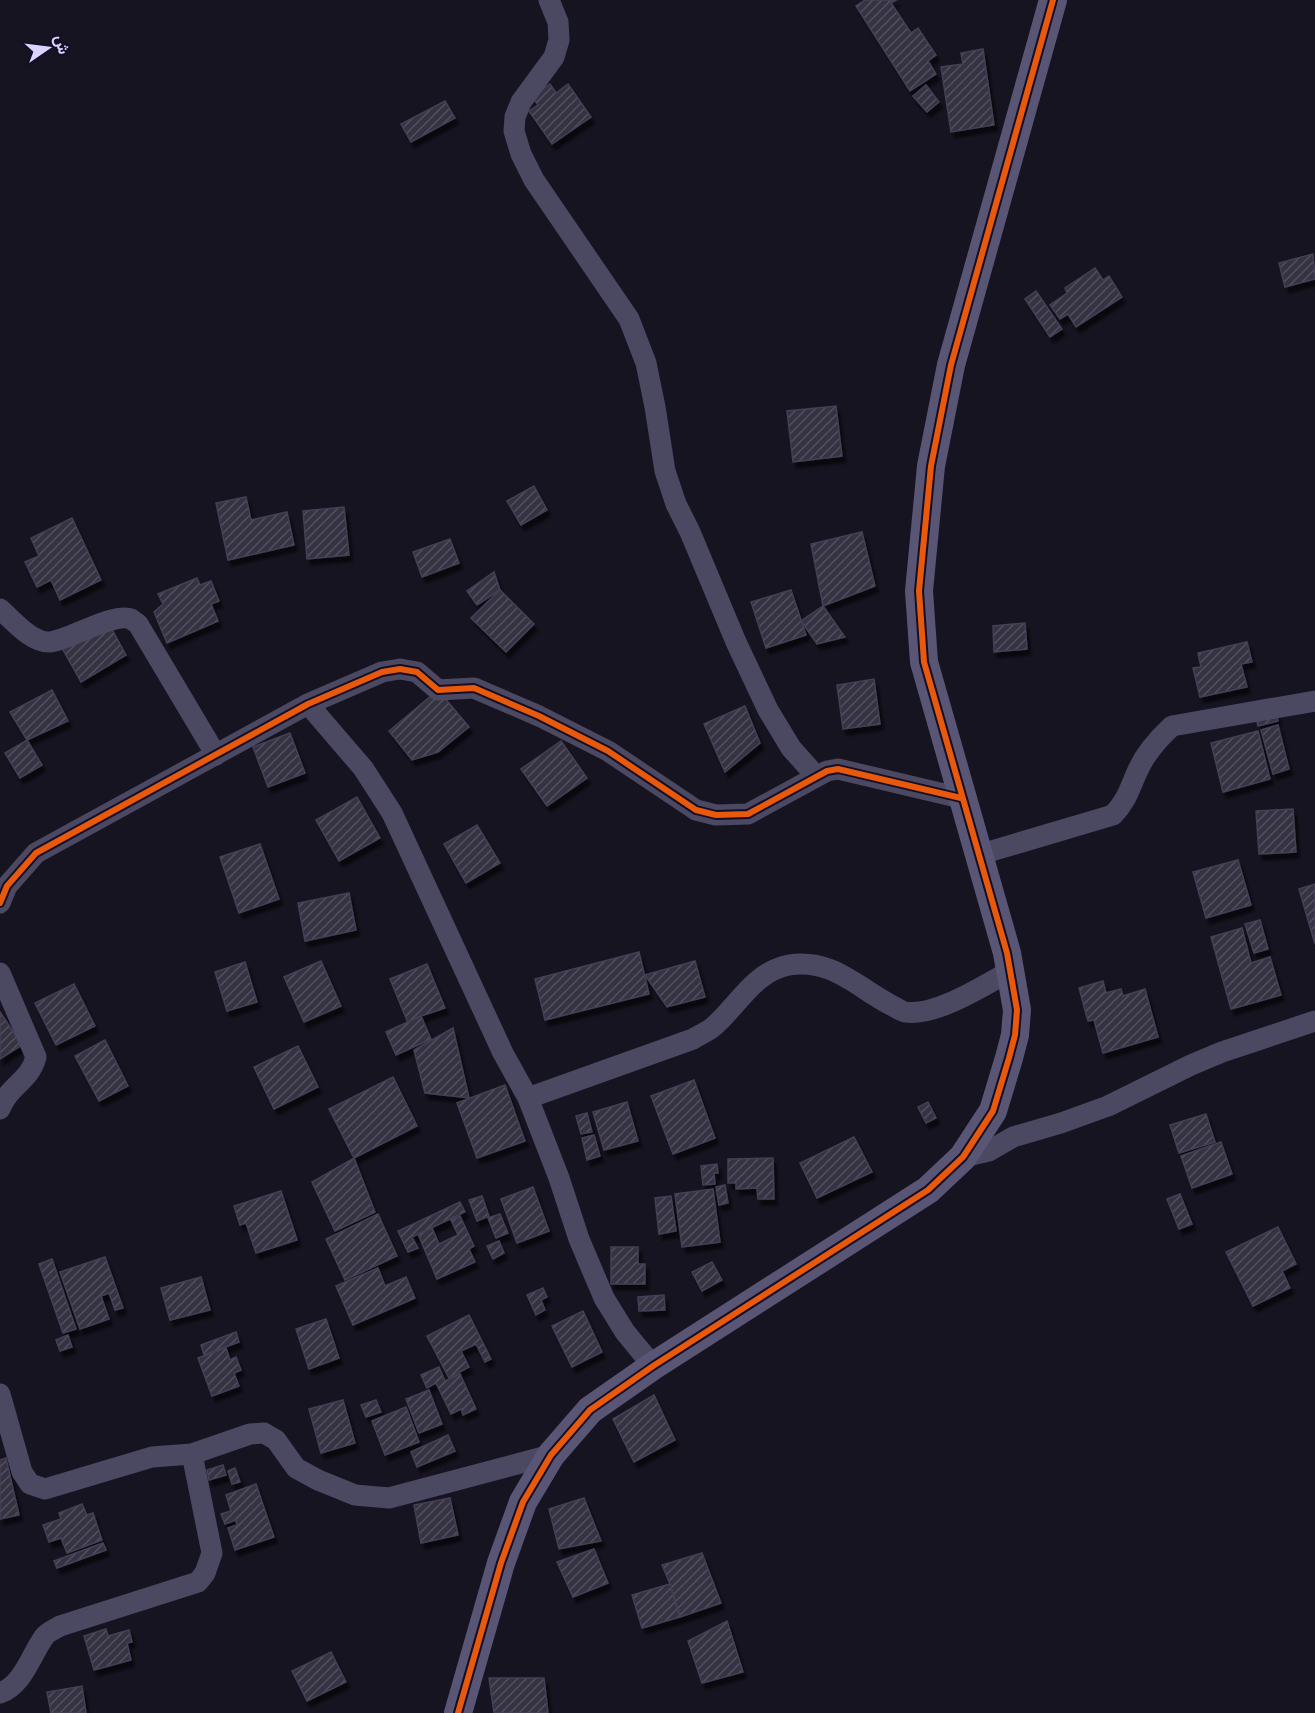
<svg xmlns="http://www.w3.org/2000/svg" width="1315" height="1713" viewBox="0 0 1315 1713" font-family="Arial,Vazirmatn,sans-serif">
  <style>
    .building { fill: url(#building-hatch); stroke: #443f55; stroke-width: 1.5; filter: url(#shadow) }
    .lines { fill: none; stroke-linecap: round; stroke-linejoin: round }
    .street { stroke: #4b4862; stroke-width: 21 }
    .secondary { stroke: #585575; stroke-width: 28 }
    .cycleway-casing { stroke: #140e27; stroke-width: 10 }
    .cycleway { stroke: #e8590c; stroke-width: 6 }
  </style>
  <defs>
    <pattern id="building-hatch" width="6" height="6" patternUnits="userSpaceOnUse" patternTransform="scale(1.5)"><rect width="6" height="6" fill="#363243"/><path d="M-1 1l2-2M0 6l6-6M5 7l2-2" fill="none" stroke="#524f5f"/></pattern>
    <filter id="shadow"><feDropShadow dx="3.5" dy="6" stdDeviation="1.5" flood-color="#0009"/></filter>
  </defs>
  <rect width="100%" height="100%" fill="#171421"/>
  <g class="building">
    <path d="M865,0H896L891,3L911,33L918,28L936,55L928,61L936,74L910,91L856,6Z"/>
    <path d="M983,49L994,125L951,132L941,67L963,64L961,53Z"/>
    <path d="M550,84L556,93L568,84L591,117L552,144L529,111L538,105L532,97Z"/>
    <path d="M926,85L939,102L927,112L913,96Z"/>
    <path d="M445,101L455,118L411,142L401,124Z"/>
    <path d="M1313,254L1315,279L1285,287L1279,263Z"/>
    <path d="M1095,268L1103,280L1109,276L1122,297L1076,327L1068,314L1060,319L1050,305L1067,293L1065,288Z"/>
    <path d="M1036,291L1062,329L1050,337L1025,299Z"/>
    <path d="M836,406L842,456L793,462L787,411Z"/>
    <path d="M534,486L547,510L521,525L507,501Z"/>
    <path d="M246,497L251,520L287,512L294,545L228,560L216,503Z"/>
    <path d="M344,507L349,555L307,559L303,511Z"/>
    <path d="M72,518L101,580L60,600L51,580L37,587L25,562L39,556L31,538Z"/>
    <path d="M862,532L875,586L823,606L811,544Z"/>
    <path d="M450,539L459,563L422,577L413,552Z"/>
    <path d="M494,572L500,590L477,605L467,591Z"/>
    <path d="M197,578L200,585L211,581L219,601L211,604L218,621L167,643L154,612L163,604L158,594Z"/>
    <path d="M500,590L534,624L506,652L471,618Z"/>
    <path d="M791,590L806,635L766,648L751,602Z"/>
    <path d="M823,606L845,637L817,644L801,621Z"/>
    <path d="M108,622L126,655L81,682L62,648Z"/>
    <path d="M1025,623L1027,649L994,652L993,626Z"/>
    <path d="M1247,642L1252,662L1241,664L1247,687L1200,697L1193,668L1201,667L1198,653Z"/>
    <path d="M874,679L880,724L843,729L837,685Z"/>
    <path d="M52,690L68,721L27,740L10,712Z"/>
    <path d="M438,690L469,727L438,752L412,760L389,731Z"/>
    <path d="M745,706L760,743L725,772L704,724Z"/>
    <path d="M1276,712L1278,721L1258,726L1256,717Z"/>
    <path d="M1278,725L1289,769L1273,774L1261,730Z"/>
    <path d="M1258,731L1270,779L1223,792L1211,743Z"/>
    <path d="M290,733L305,773L268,787L253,747Z"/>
    <path d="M27,740L42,765L20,778L5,753Z"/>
    <path d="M561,741L587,778L547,806L521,769Z"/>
    <path d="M357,797L380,838L339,861L316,820Z"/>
    <path d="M1293,809L1296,852L1259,854L1256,811Z"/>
    <path d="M477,825L500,863L466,883L444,844Z"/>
    <path d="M260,844L279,899L239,913L220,857Z"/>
    <path d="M1238,860L1251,905L1206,918L1193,872Z"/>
    <path d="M1315,884V944L1299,889Z"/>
    <path d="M349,893L356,930L305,941L298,903Z"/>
    <path d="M1260,920L1268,949L1254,953L1245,924Z"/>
    <path d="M1242,928L1251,963L1270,957L1281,995L1231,1009L1211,937Z"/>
    <path d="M639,952L649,994L545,1020L535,979Z"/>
    <path d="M321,961L341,1006L304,1022L284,977Z"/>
    <path d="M695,961L705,997L667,1007L645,975Z"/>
    <path d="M245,962L257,1002L227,1011L215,972Z"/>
    <path d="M427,964L445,1008L421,1016L408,1023L390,979Z"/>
    <path d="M1103,981L1106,993L1121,989L1123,996L1145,989L1158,1037L1103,1053L1094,1020L1088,1021L1079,988Z"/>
    <path d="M74,984L95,1026L56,1045L35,1003Z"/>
    <path d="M0,1012L22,1045L0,1059Z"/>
    <path d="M421,1016L431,1039L396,1055L386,1032Z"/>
    <path d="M453,1028L469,1098L425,1093L414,1050Z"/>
    <path d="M105,1040L128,1086L99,1101L75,1056Z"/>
    <path d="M298,1046L318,1087L274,1109L254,1067Z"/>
    <path d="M393,1077L417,1126L354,1158L329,1109Z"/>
    <path d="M694,1080L715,1138L673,1154L651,1096Z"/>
    <path d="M505,1085L525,1141L477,1158L457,1103Z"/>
    <path d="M627,1102L638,1141L604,1150L593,1112Z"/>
    <path d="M928,1102L936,1118L926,1123L918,1107Z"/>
    <path d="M587,1113L592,1132L581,1134L576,1116Z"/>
    <path d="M1206,1114L1215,1142L1179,1153L1170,1125Z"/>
    <path d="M594,1135L600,1156L587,1160L582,1138Z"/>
    <path d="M854,1137L872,1172L817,1198L800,1163Z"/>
    <path d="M1221,1142L1232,1174L1192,1188L1181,1156Z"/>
    <path d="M354,1158L375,1212L335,1231L312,1182Z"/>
    <path d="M773,1158L774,1199H758L757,1188L736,1189V1183H728V1159Z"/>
    <path d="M717,1164L718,1173H714L715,1184L703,1185L701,1166Z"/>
    <path d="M725,1185L728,1203L719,1205L716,1187Z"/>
    <path d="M533,1187L549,1231L517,1243L501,1199Z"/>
    <path d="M713,1189L720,1242L682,1247L675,1194Z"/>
    <path d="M281,1191L297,1240L256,1253L246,1223L240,1225L234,1206Z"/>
    <path d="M1180,1194L1192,1224L1179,1229L1167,1199Z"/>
    <path d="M482,1196L489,1216L477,1221L469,1200Z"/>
    <path d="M671,1196L676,1231L659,1234L655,1198Z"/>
    <path d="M460,1202L465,1212L412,1237L418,1248L408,1252L398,1231Z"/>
    <path d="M378,1214L397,1256L345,1280L326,1239Z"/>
    <path d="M500,1214L508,1233L496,1238L488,1218Z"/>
    <path d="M460,1216L474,1246L469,1249L475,1262L437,1279L418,1234L432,1228L439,1244L458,1235L451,1220Z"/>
    <path d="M1278,1227L1296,1264L1282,1271L1290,1288L1253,1306L1226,1252Z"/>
    <path d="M499,1241L504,1253L493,1259L487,1246Z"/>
    <path d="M611,1247H638V1264H645V1284H611Z"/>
    <path d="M105,1257L123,1308L115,1310L109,1293L101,1296L109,1319L80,1329L60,1272Z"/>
    <path d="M52,1259L76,1329L63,1333L39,1264Z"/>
    <path d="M712,1262L722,1280L702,1291L692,1272Z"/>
    <path d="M378,1268L385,1286L406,1277L415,1298L353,1325L336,1286Z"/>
    <path d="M201,1277L210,1310L170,1320L161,1288Z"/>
    <path d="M543,1288L547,1297L541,1300L545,1310L536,1315L527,1295Z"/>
    <path d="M664,1295L665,1310L639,1311L638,1297Z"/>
    <path d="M583,1311L602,1352L572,1367L552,1326Z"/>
    <path d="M469,1315L491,1359L485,1362L476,1344L461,1351L469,1367L449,1378L427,1336Z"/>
    <path d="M326,1319L339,1358L309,1369L296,1329Z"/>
    <path d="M236,1332L239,1342L204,1355L201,1345Z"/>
    <path d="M68,1335L72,1347L60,1351L56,1340Z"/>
    <path d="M226,1348L230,1360L236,1357L241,1370L234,1373L239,1386L212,1396L198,1358Z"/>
    <path d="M439,1367L445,1381L460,1374L476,1409L463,1415L461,1409L451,1414L436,1383L427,1388L421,1375Z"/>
    <path d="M429,1390L442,1424L419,1433L406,1399Z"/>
    <path d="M654,1395L675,1440L634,1462L613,1419Z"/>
    <path d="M343,1400L355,1443L321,1453L309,1409Z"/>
    <path d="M376,1400L381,1412L366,1417L361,1405Z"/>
    <path d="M406,1407L419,1442L385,1455L372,1421Z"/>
    <path d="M448,1435L455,1451L417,1467L411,1452Z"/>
    <path d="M6,1458L19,1515L0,1519V1460Z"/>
    <path d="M223,1465L226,1475L209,1480L207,1470Z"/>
    <path d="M235,1468L240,1482L232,1484L228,1471Z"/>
    <path d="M256,1484L274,1537L235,1550L228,1528L237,1525L236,1520L225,1524L221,1514L231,1511L226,1495Z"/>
    <path d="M450,1498L458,1535L421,1543L414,1505Z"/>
    <path d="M584,1498L601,1541L559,1549L549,1509Z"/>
    <path d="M82,1504L87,1515L93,1513L102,1540L67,1553L61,1538L49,1542L43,1525L61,1519L59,1513Z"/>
    <path d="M103,1543L106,1550L57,1568L54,1561Z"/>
    <path d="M594,1549L608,1583L573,1597L557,1562Z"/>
    <path d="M702,1553L721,1603L680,1617L670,1584L662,1565Z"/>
    <path d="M670,1584L680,1617L642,1628L632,1595Z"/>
    <path d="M727,1621L743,1672L702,1683L688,1641Z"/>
    <path d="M106,1629L108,1636L129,1630L132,1642L127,1643L131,1660L94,1670L84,1636Z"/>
    <path d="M331,1652L346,1682L307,1701L292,1671Z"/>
    <path d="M489,1678H544L548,1713H494Z"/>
    <path d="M82,1686L86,1713H51L47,1692Z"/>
  </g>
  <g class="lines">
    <g class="street">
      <path d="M549,0L558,22L559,40L554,57L521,102L515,117L514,131L521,154L534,180L629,319L646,363L655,407L665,471L676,504L690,532L736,642L768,710L791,748L816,776"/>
      <path d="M0,609C13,620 31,643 50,642C69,640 114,612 131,619C131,619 138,624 138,624L216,755"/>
      <path d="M308,704L363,768L392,813L503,1053L528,1098L559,1178L579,1239L604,1298L625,1332L653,1366"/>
      <path d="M978,855L1113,815C1127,801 1130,787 1138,770C1146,752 1158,739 1172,726L1315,701"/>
      <path d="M0,903L7,886L36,853L308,704L382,672L400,669L417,672L438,690L474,688L539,716L608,751L696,810L716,815L748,814L827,771L838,769L961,798"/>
      <path d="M0,973L36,1057C30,1081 9,1085 0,1109"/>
      <path d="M528,1098L693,1039C699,1035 707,1032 713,1027C738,1006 753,972 789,965C830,958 856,986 889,1004C894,1006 900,1011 905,1012C935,1017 985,985 1010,971"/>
      <path d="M963,1157L989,1151L1013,1137L1061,1123L1108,1106L1191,1065L1222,1052L1315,1021"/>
      <path d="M0,1394L22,1472L30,1484L45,1489L152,1457L192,1454L250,1434L264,1433L276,1440L296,1468L318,1480L355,1495L389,1498L551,1455"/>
      <path d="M0,1693C23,1685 31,1655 44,1637C47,1632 54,1630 60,1626L198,1582L205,1573L212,1553L192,1454"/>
    </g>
    <path class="secondary" d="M458,1713L501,1563L523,1502L551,1455L590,1410L653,1366L928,1190L963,1157L993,1111L1009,1058L1015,1035L1017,1010L1007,953L924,662L919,591L931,466L951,365L1053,0"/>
    <g class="cycleway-casing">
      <g id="cycleway">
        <path d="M0,903L7,886L36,853L308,704L382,672L400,669L417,672L438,690L474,688L539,716L608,751L696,810L716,815L748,814L827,771L838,769L961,798"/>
        <path d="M458,1713L501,1563L523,1502L551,1455L590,1410L653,1366L928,1190L963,1157L993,1111L1009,1058L1015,1035L1017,1010L1007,953L924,662L919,591L931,466L951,365L1053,0"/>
      </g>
    </g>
    <use href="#cycleway" class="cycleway"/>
  </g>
  <g transform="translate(48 48) rotate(76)" stroke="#140e27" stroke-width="4.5" paint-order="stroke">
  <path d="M0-4.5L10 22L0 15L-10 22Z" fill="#dcd4ff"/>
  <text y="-9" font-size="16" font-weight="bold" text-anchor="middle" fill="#dcd4ff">ش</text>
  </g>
</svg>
